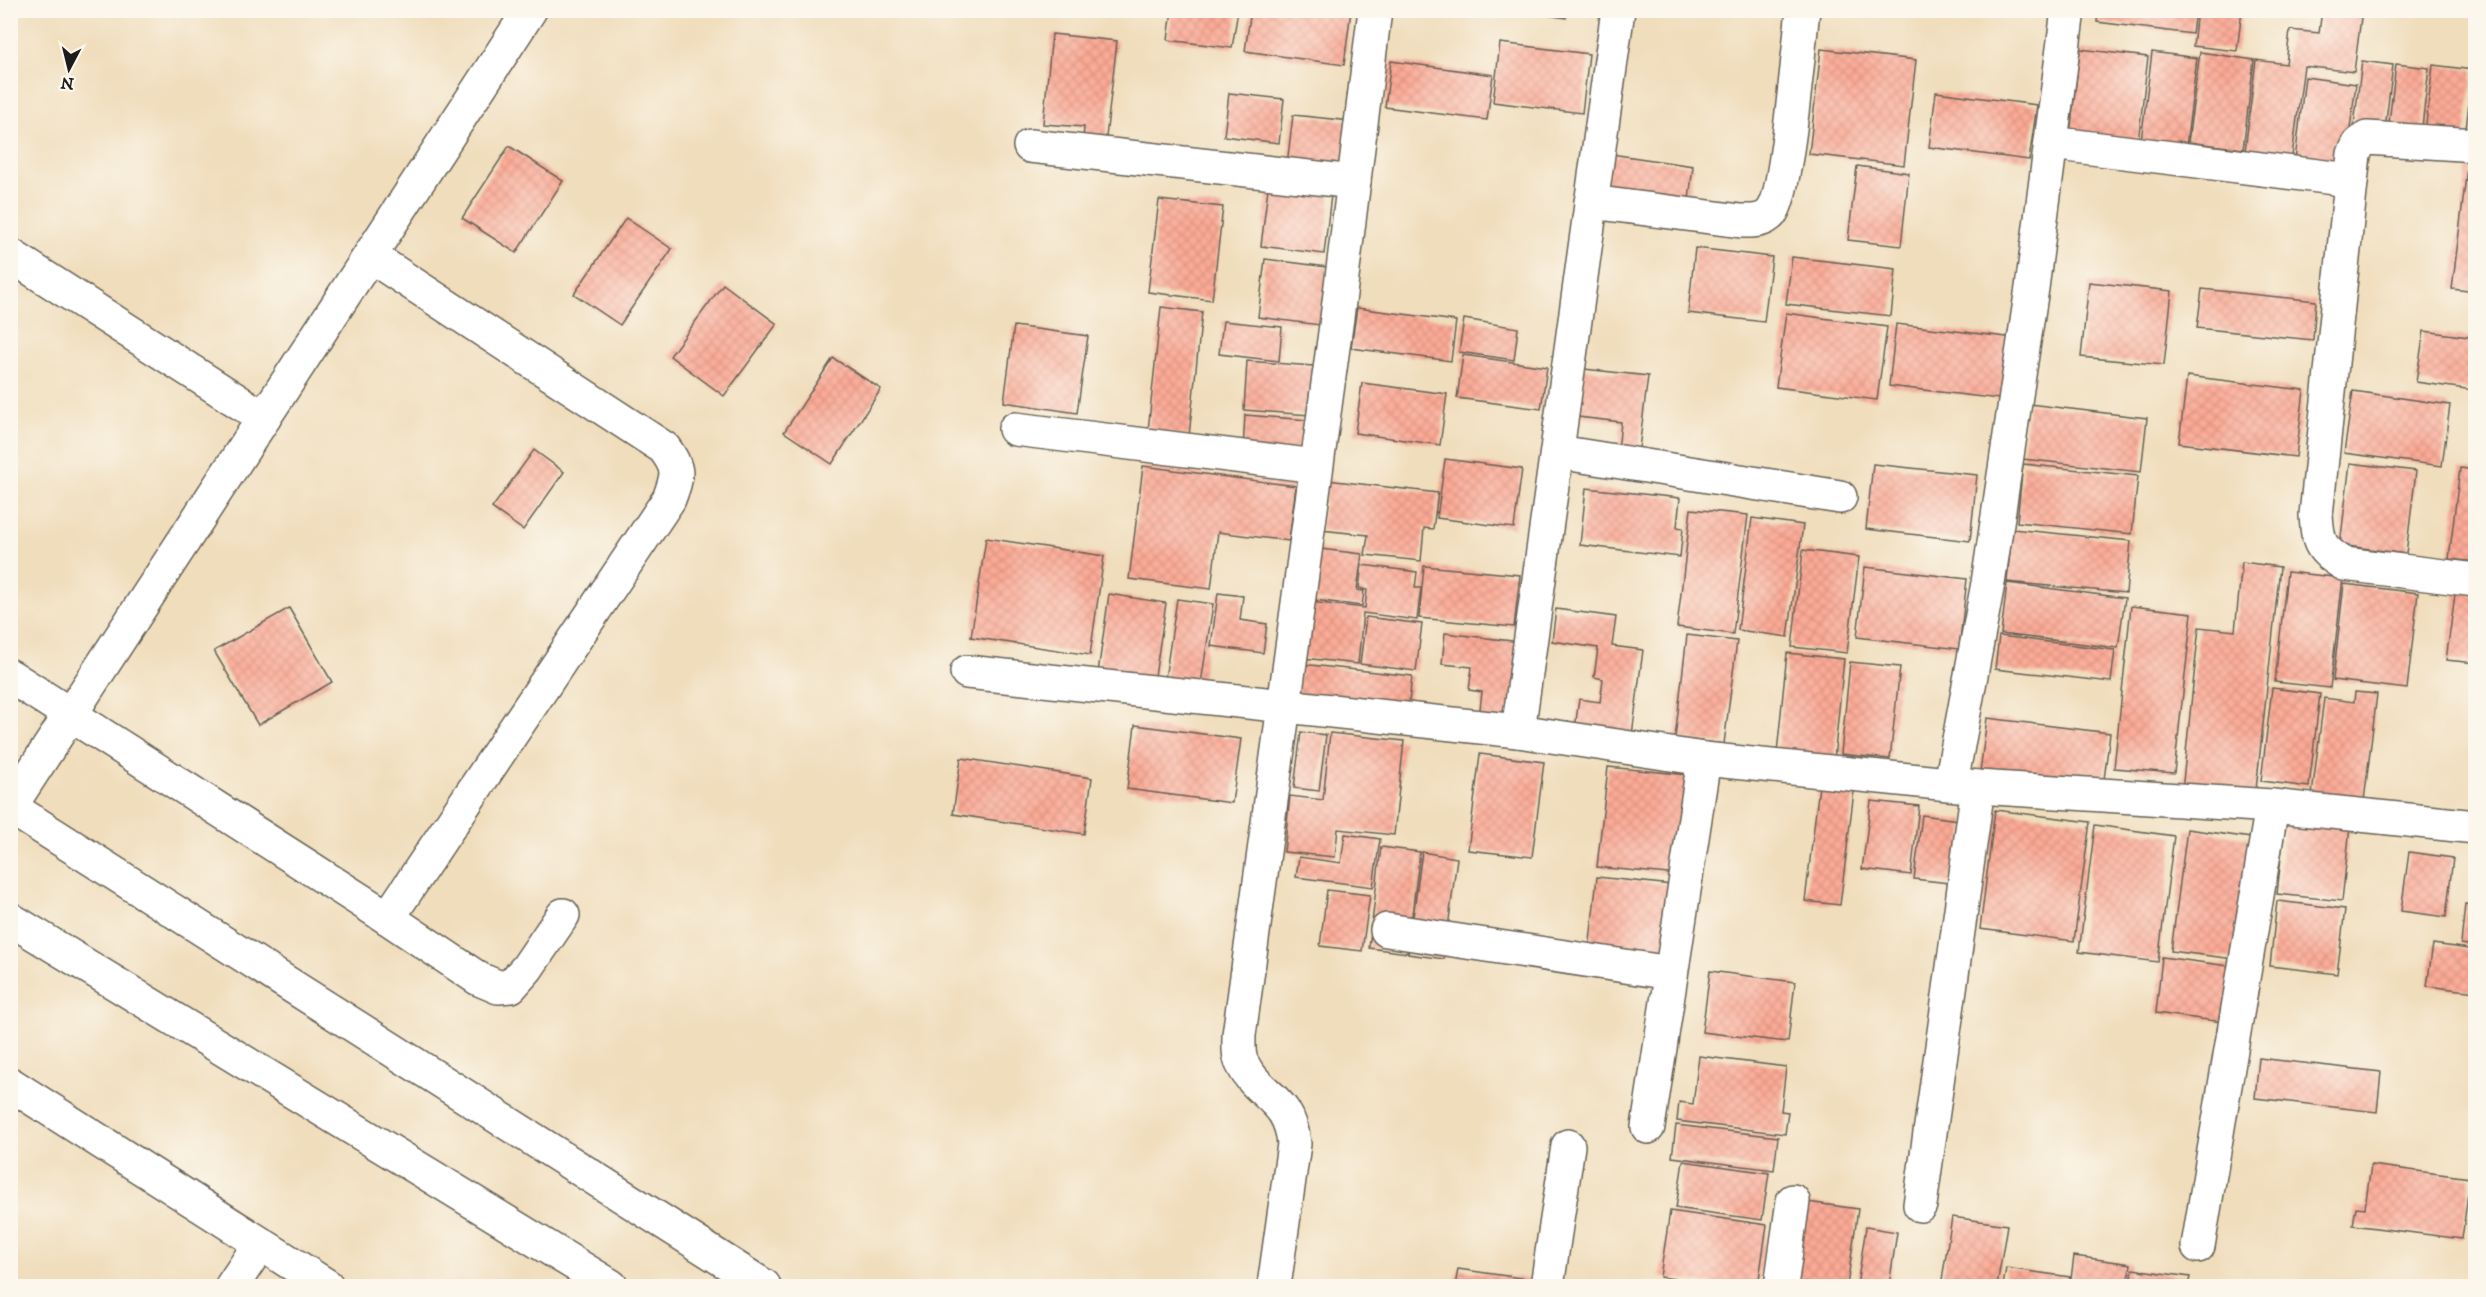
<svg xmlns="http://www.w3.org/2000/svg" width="2486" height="1297" viewBox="0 0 2486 1297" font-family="'IM FELL DW Pica',serif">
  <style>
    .building { fill: url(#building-cross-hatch) }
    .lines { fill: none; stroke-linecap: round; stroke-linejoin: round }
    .minor-casing { stroke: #666054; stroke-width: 36 }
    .minor { stroke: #fff; stroke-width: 33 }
  </style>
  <defs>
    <pattern id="building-cross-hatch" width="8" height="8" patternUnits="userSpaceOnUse" patternTransform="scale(1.5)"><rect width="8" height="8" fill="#fcaa96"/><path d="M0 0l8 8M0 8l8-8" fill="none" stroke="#d79281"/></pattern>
  </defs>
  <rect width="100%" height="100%" fill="#fbf7ec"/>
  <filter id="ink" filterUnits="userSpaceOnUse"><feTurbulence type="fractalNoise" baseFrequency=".0167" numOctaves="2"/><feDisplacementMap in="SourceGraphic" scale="12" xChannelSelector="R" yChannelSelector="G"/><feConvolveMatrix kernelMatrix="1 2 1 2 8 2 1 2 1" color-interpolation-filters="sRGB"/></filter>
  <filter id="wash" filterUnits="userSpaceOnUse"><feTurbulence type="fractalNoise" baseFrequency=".008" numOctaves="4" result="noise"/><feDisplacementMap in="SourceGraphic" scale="24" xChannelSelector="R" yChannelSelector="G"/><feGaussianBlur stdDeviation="1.35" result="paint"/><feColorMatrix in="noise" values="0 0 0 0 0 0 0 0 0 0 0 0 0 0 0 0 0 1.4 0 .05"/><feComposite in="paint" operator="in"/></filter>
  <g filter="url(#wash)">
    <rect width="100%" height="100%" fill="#f0ddbc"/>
    <g id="blocks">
      <g class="building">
        <path d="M1172,10H1238L1232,48L1168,40Z"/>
        <path d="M1251,10H1351L1344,65L1245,51Z"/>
        <path d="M1513,10H1567L1566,18Z"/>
        <path d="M2098,10H2195L2192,34L2097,22Z"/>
        <path d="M2197,10H2242L2237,51L2193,46Z"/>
        <path d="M2322,10H2362L2354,72L2304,66L2292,156L2245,151L2256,60L2286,64L2290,30L2319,33Z"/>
        <path d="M1052,34L1117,41L1104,155L1082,153L1084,127L1043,124Z"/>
        <path d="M1500,43L1589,54L1582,113L1493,102Z"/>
        <path d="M1821,49L1916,60L1904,165L1809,154Z"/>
        <path d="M2080,49L2148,57L2137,151L2069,142Z"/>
        <path d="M2152,52L2197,58L2186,147L2141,141Z"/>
        <path d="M2200,52L2254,60L2243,149L2188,142Z"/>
        <path d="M1391,61L1493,75L1487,120L1385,107Z"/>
        <path d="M2362,61L2393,65L2385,129L2354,125Z"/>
        <path d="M2396,64L2429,68L2421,135L2388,131Z"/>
        <path d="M2433,65L2473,70L2465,137L2425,132Z"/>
        <path d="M2305,77L2356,84L2345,166L2295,160Z"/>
        <path d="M1936,92L2037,105L2029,160L1929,147Z"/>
        <path d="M1229,93L1284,99L1279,143L1224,136Z"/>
        <path d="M1293,115L1351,121L1345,181L1286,173Z"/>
        <path d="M509,146L563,181L516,253L462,218Z"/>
        <path d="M1611,154L1693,166L1686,225L1603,213Z"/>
        <path d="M1857,166L1909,173L1901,246L1848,240Z"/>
        <path d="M2467,168L2476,170V292L2452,289Z"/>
        <path d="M1268,188L1331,195L1324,254L1261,246Z"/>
        <path d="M1159,200L1223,207L1212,300L1148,292Z"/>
        <path d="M626,218L672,249L620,325L574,294Z"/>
        <path d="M1695,248L1772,257L1764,322L1688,313Z"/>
        <path d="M1792,257L1896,269L1891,316L1786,304Z"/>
        <path d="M1265,259L1327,267L1320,325L1258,317Z"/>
        <path d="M2089,282L2172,291L2164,365L2081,357Z"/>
        <path d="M723,284L777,324L724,396L670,356Z"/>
        <path d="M2202,289L2316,301L2313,340L2197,328Z"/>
        <path d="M1161,307L1202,312L1189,436L1148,431Z"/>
        <path d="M1357,308L1456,321L1451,361L1351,348Z"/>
        <path d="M1786,313L1887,327L1877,400L1776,387Z"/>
        <path d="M1464,319L1518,328L1514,360L1459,352Z"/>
        <path d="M1223,321L1282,327L1279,361L1219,354Z"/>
        <path d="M1896,324L2015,338L2008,400L1889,386Z"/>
        <path d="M1014,326L1088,336L1077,413L1004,402Z"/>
        <path d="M2424,331L2476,338V371L2473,390L2416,382Z"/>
        <path d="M1463,355L1547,367L1541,409L1457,398Z"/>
        <path d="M833,358L881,389L832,464L784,432Z"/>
        <path d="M1247,361L1313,366L1310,415L1244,410Z"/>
        <path d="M1584,369L1648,376L1636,473L1616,471L1621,422L1578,417Z"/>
        <path d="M2187,376L2304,390L2296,457L2179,443Z"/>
        <path d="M1362,383L1447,394L1440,445L1355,433Z"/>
        <path d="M2353,391L2450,405L2442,466L2344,453Z"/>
        <path d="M2029,404L2147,418L2141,472L2022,459Z"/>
        <path d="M1245,415L1308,420L1306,453L1243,449Z"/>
        <path d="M534,450L564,472L523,530L492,508Z"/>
        <path d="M1445,459L1522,469L1514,528L1437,518Z"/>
        <path d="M2350,463L2416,471L2406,554L2340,545Z"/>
        <path d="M1873,464L1977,475L1970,541L1866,529Z"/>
        <path d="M2023,464L2138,476L2132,534L2017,522Z"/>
        <path d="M1143,466L1296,486L1289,541L1218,532L1211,589L1129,579Z"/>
        <path d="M2460,468L2476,470V562L2449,559Z"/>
        <path d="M1327,480L1438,493L1433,529L1424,528L1421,561L1365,555L1368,535L1321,530Z"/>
        <path d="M1586,488L1680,498L1677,527L1683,528L1680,557L1580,545Z"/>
        <path d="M1691,509L1748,515L1733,634L1677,627Z"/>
        <path d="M1752,518L1803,525L1788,637L1738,630Z"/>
        <path d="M2012,529L2131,541L2126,593L2007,582Z"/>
        <path d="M986,538L1104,556L1090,655L971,637Z"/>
        <path d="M1312,548L1362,554L1357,590L1364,591L1362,606L1306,599Z"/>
        <path d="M1803,550L1859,557L1847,653L1792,647Z"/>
        <path d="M2242,562L2280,567L2255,799L2182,791L2199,627L2235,631Z"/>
        <path d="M1362,565L1417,572L1415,588H1421L1417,620L1363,613L1358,664L1303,658L1309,602L1365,608L1367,590L1359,588Z"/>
        <path d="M1424,566L1520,575L1514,627L1419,618Z"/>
        <path d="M1865,567L1967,579L1959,649L1857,637Z"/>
        <path d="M2287,572L2343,578L2330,688L2275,682Z"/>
        <path d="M2007,583L2125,598L2118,648L2001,634Z"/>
        <path d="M2344,584L2418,593L2407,689L2333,680Z"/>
        <path d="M2456,587L2476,589V663L2446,660Z"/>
        <path d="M1218,593L1243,596L1240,620L1267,624L1263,653L1211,646Z"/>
        <path d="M1109,594L1166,603L1152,696L1096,687Z"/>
        <path d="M1177,599L1213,604L1199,697L1163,692Z"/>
        <path d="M2131,606L2192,613L2174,773L2114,768Z"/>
        <path d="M289,608L332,682L258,725L214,651Z"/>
        <path d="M1556,609L1616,617L1612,646L1643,650L1632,735L1575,728L1579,699L1600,702L1603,679L1594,677L1598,648L1552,641Z"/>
        <path d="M1366,617L1422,624L1416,671L1360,664Z"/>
        <path d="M1445,633L1520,642L1510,730L1478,726L1482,692L1469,690L1472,667L1442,664Z"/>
        <path d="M1687,635L1737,641L1724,744L1675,738Z"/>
        <path d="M1999,636L2115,650L2111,682L1995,669Z"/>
        <path d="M1787,653L1844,659L1834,760L1777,753Z"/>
        <path d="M1850,662L1900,667L1890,759L1841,754Z"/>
        <path d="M1301,664L1412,676L1408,711L1297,699Z"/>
        <path d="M2272,688L2320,694L2309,787L2261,781Z"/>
        <path d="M2355,692L2377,694L2364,801L2312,795L2324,698L2354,702Z"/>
        <path d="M1987,718L2110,733L2103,787L1980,772Z"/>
        <path d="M1135,725L1241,739L1232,803L1127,789Z"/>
        <path d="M1301,732L1326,735L1319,791L1294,788Z"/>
        <path d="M1330,733L1404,741L1394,835L1338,829L1335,857L1284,852L1290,796L1323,800Z"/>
        <path d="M1480,754L1544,762L1532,857L1468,850Z"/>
        <path d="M961,758L1092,778L1084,834L953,814Z"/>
        <path d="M1608,767L1689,775L1678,875L1597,867Z"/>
        <path d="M1819,786L1854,791L1840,905L1805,901Z"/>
        <path d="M1871,801L1919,806L1911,875L1862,869Z"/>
        <path d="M1995,810L2090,822L2074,941L1980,929Z"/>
        <path d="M1922,815L1965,821L1958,884L1914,879Z"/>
        <path d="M2285,820L2350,827L2342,901L2277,894Z"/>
        <path d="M2095,825L2174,836L2158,962L2079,952Z"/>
        <path d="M2187,829L2258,839L2242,960L2171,951Z"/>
        <path d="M1345,834L1380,839L1373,887L1296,877L1299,857L1341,863Z"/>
        <path d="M1381,847L1420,852L1407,953L1369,948Z"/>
        <path d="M1422,852L1457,858L1444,959L1408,954Z"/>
        <path d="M2409,852L2453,858L2446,917L2401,911Z"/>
        <path d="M2474,859H2476V901L2469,900Z"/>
        <path d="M1597,877L1672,885L1661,977L1587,969Z"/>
        <path d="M1327,890L1370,895L1362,951L1320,946Z"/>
        <path d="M2277,901L2345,909L2337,974L2270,966Z"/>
        <path d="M2465,904L2476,905V946L2461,944Z"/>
        <path d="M2433,944L2476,950V992L2427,986Z"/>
        <path d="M2162,957L2236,967L2230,1023L2156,1013Z"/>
        <path d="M1710,971L1795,982L1788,1042L1702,1032Z"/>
        <path d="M1699,1056L1786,1067L1781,1111L1788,1112L1785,1134L1677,1121L1679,1102L1693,1104Z"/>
        <path d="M2259,1058L2381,1072L2377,1112L2255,1098Z"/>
        <path d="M1676,1125L1778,1137L1774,1170L1672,1157Z"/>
        <path d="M1683,1161L1769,1173L1762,1220L1676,1208Z"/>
        <path d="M2371,1165L2470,1178L2462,1239L2353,1225L2356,1207L2365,1208Z"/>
        <path d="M1807,1202L1858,1209L1847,1286H1794Z"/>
        <path d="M1670,1211L1767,1225L1758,1286H1728L1660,1277Z"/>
        <path d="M1952,1217L2007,1225L1997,1286H1941Z"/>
        <path d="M1866,1227L1897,1232L1889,1286H1857Z"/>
        <path d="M2074,1256L2131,1264L2128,1286H2070Z"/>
        <path d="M2006,1268L2070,1277L2068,1286H2003Z"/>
        <path d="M1458,1269L1534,1280L1533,1286H1455Z"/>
        <path d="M2133,1269L2190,1277L2188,1286H2130Z"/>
      </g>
    </g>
  </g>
  <g filter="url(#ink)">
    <use href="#blocks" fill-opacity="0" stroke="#666054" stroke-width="1.5"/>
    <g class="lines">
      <g class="minor-casing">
        <g id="minor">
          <path d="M2051,143L2350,180"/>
          <path d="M2476,145L2367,138L2359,144L2354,154L2316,515C2318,544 2320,549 2344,564L2476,580"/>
          <path d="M1030,146L1354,182"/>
          <path d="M1591,202L1741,221C1752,221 1763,222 1771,213C1787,195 1799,43 1803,10"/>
          <path d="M10,255L264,418"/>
          <path d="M370,256L664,448C680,469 678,475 669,499L388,918"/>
          <path d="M1015,429L1316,466"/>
          <path d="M1558,452L1840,497"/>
          <path d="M967,672L1518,731L1704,759L1978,787L2272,806L2476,827"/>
          <path d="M10,676L388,918L479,979L498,987L511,986L527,968L563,915"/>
          <path d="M1518,731L1618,10"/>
          <path d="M1951,783L1988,583L2032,288L2068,10"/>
          <path d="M10,807L530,10"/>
          <path d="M10,807L764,1286"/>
          <path d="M10,919L611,1286"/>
          <path d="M1387,930L1671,973"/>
          <path d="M10,1084L327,1286"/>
          <path d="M1648,1127L1704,759"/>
          <path d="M1920,1205L1978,787"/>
          <path d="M2198,1246L2272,806"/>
          <path d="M232,1286L260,1244"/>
          <path d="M1274,1286L1294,1144C1290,1097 1259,1098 1242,1063C1238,1055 1239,1044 1239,1035L1337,318L1375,10"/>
          <path d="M1547,1286L1568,1146"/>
          <path d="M1781,1286L1793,1201"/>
        </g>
      </g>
      <use href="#minor" class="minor"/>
    </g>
  </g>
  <rect width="2486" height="1297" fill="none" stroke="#fbf7ec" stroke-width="36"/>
  <g transform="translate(69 69) rotate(187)" stroke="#fbf7ec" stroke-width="4.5" paint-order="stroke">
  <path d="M0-4.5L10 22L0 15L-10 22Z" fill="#1c1c1c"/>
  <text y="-9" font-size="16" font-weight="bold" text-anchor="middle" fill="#1c1c1c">N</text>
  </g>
</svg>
